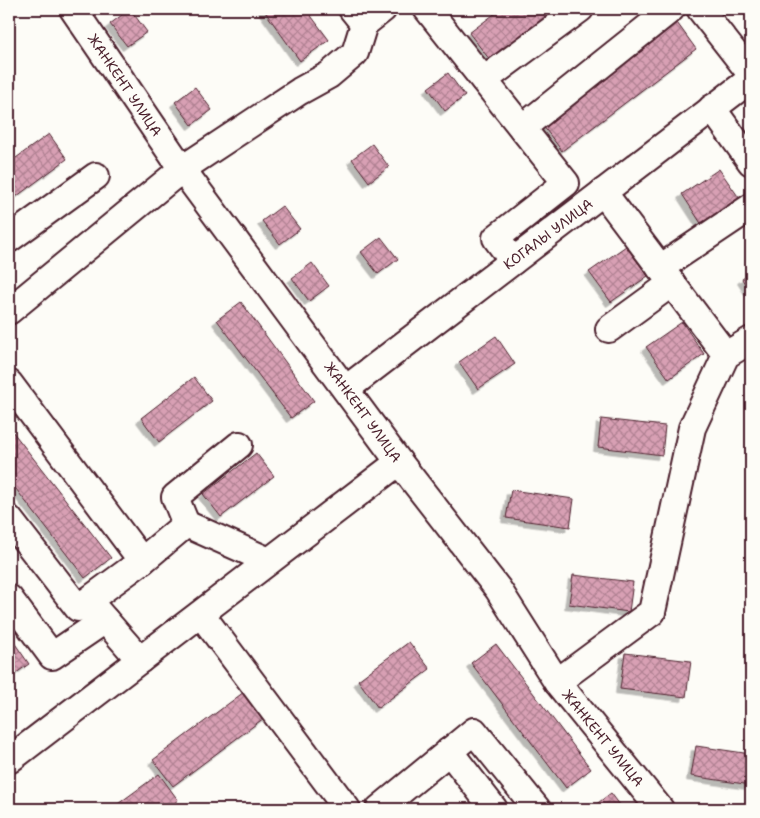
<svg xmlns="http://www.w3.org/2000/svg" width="760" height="818" viewBox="0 0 760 818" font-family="'Shantell Sans',sans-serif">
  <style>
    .building { fill: url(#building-cross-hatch); stroke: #4a1f2b; filter: url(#shadow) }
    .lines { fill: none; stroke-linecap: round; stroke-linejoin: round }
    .minor-casing { stroke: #4a1f2b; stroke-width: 30 }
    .minor { stroke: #fdfcf7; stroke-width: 26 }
    .labels { text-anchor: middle; stroke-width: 4.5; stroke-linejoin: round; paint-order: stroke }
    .street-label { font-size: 14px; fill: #4a1f2b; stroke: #fdfcf7 }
  </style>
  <defs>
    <pattern id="building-cross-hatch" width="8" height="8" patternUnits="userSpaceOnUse" patternTransform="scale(1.25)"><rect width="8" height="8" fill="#d8a0b4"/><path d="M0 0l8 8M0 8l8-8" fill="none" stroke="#b18293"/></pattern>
    <filter id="shadow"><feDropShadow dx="-4.5" dy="4.5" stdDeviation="0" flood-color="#0004"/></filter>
  </defs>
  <rect width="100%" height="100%" fill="#fdfcf7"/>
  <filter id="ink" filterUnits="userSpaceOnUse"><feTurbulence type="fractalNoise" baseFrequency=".02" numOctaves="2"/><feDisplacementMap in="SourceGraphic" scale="10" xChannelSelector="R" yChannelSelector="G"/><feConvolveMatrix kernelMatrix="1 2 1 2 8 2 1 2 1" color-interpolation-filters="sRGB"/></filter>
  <g filter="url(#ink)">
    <g class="building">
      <path d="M130,9L147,32L127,46L110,24Z"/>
      <path d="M263,9H306L329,40L300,61Z"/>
      <path d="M501,9H557L490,60L469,33Z"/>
      <path d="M675,20L696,49L562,151L540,122Z"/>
      <path d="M448,73L465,96L445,111L428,88Z"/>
      <path d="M195,87L212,110L192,125L175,102Z"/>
      <path d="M49,134L67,159L9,202V163Z"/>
      <path d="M372,144L389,167L369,182L352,159Z"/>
      <path d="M719,169L742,202L704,228L682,194Z"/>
      <path d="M282,206L300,229L280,244L262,221Z"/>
      <path d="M381,237L398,259L378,274L361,252Z"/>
      <path d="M626,246L648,276L611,302L589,272Z"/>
      <path d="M312,263L329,286L309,301L292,278Z"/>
      <path d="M751,273V293L742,279Z"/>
      <path d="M241,302L314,401L291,418L217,320Z"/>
      <path d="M682,322L704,354L669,379L646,347Z"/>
      <path d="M496,336L515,364L478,389L459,362Z"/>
      <path d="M194,377L212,401L159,442L141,418Z"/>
      <path d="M601,419L665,426L662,455L598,447Z"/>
      <path d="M9,427L111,558L85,578L9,480Z"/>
      <path d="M256,453L274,476L221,517L203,494Z"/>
      <path d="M511,490L574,499L570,527L506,518Z"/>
      <path d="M573,575L633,582L629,612L569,604Z"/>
      <path d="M9,635L29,664L9,678Z"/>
      <path d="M409,642L430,669L378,708L358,680Z"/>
      <path d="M496,644L591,769L566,788L471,663Z"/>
      <path d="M625,653L691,661L686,697L620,689Z"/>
      <path d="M248,689L268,715L173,786L153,760Z"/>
      <path d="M696,746L751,754V785L691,776Z"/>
      <path d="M159,774L178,800L166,809H111Z"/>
      <path d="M611,793L623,809H590Z"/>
    </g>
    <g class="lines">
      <g class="minor-casing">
        <g id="minor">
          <path d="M73,9L182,169L399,462L498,589L557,682L660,809"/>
          <path d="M352,9L364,24L383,9"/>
          <path d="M427,9L566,183L496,238L513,261"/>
          <path d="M700,9L751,74"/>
          <path d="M484,80L580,9"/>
          <path d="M712,108L751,162"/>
          <path d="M522,128L671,9"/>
          <path d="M603,192L726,355"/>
          <path d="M9,239L96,176"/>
          <path d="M660,268L751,207"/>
          <path d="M9,311L182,169L300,91L329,75L355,53L364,24"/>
          <path d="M609,329L672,283"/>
          <path d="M9,383L142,561"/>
          <path d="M346,389L751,79"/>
          <path d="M9,519L78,608L142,561L186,524L175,497L239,445"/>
          <path d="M186,524L269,561"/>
          <path d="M9,598L52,656L105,620"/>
          <path d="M93,606L140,660"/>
          <path d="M201,614L347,809"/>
          <path d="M557,682L652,612L692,428L726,355L751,340"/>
          <path d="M449,751L494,809"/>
          <path d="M9,760L399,462"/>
          <path d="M379,809L474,731L537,809"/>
        </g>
      </g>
      <use href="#minor" class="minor"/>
    </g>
  </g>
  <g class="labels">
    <g class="street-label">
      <text transform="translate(125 85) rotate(56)" y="5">ЖАНКЕНТ УЛИЦА</text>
      <text transform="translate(548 234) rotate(-37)" y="5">КОГАЛЫ УЛИЦА</text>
      <text transform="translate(363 412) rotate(54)" y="5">ЖАНКЕНТ УЛИЦА</text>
      <text transform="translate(603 738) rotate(51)" y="5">ЖАНКЕНТ УЛИЦА</text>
    </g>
  </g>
  <rect width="760" height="818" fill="none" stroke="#fdfcf7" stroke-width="30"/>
  <rect x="15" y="15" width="730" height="788" fill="none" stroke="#4a1f2b" stroke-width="2" filter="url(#ink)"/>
</svg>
